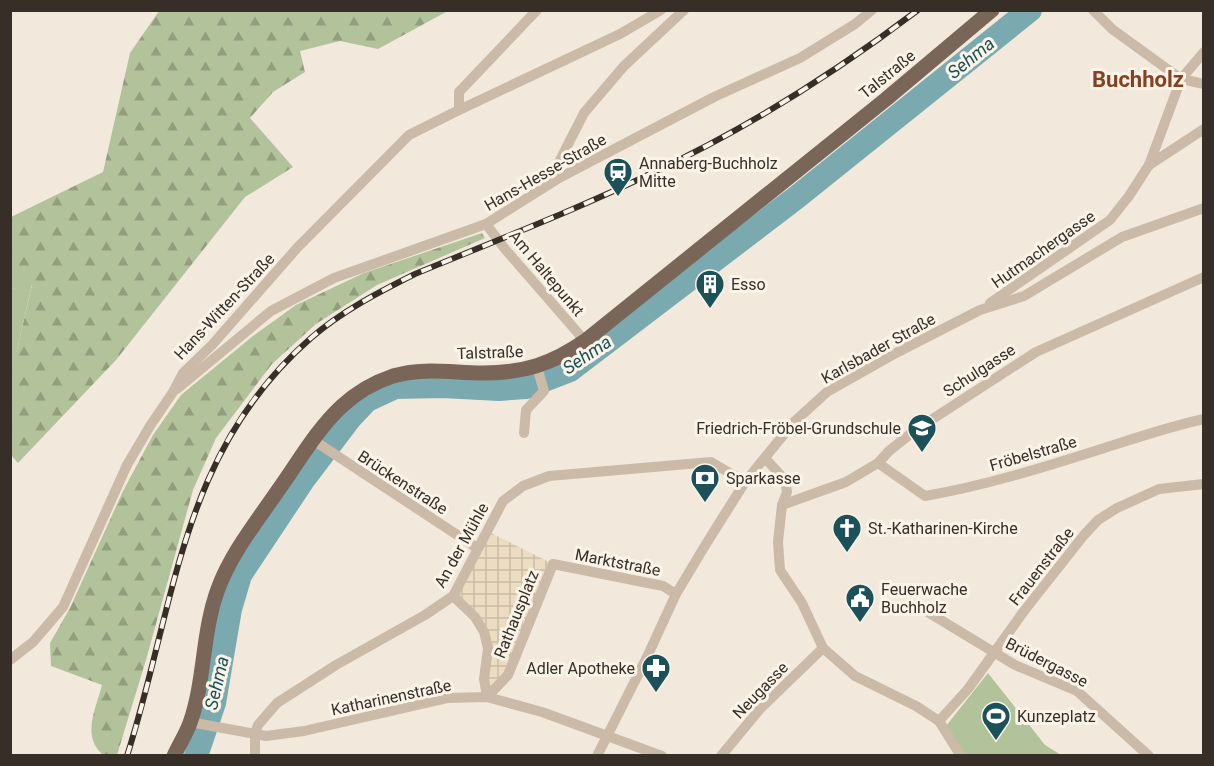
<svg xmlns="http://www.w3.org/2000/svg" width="1214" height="766" viewBox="0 0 1214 766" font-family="Roboto,sans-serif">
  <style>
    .forest { fill: url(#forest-firs) }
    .park { fill: #b2c29b }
    .plaza { fill: url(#plaza-grid) }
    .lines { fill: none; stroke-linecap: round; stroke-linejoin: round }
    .river { stroke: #7aaab0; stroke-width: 24 }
    .street { stroke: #cbbaa7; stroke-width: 10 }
    .primary { stroke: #796659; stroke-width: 15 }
    .rail-casing { stroke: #372e28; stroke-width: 6 }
    .rail { stroke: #faf3e8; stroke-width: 4; stroke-dasharray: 11; stroke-linecap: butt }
    .labels { text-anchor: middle; stroke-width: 6; stroke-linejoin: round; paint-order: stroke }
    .street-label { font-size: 16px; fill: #372e28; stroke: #faf3e8 }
    .poi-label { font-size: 16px; fill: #372e28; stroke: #faf3e8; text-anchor: start }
    .water-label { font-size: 18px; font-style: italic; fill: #1c515a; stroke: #faf3e8 }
    .district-label { font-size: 22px; font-weight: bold; fill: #88401f; stroke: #faf3e8 }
  </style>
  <defs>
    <pattern id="forest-firs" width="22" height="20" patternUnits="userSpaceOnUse" patternTransform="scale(1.5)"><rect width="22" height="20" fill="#b2c29b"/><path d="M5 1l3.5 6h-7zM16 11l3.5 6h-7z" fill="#929e7e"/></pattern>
    <pattern id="plaza-grid" width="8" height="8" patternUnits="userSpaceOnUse" patternTransform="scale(1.5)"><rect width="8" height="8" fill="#ebdcc2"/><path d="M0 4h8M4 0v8" fill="none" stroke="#cabda7"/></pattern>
  </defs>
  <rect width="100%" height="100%" fill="#f2e9dc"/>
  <g class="forest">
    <path d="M159,11H445L446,12L378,49L340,41L300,51L305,72L273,92L250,118L293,167L245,197L116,360L18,463L11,455L10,366L17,350L32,285L11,289V217L103,172L130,53Z"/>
    <path d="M482,233L485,238L377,285L316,324L272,364L216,438L193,490L146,660L117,755H103C81,736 96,709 102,685L51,666L50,643L70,608L123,491L153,435L181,395L253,336L296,305L364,273Z"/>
  </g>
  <g class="park">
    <path d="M32,284L17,350L11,366V289Z"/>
    <path d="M988,673L1045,745L1061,755H966L946,726Z"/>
  </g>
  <path class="plaza" d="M487,531L553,564L508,675L487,697L484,632L453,596Z"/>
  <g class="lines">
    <path class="river" d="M196,756L214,703L230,609L240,575L303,480L350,418L367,400L395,387L443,386L499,389L526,387L570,370L797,197L1030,10"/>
    <g class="street">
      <path d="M1093,10L1112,29L1181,79L1204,84"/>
      <path d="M459,110L620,34L661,10"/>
      <path d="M1149,165L1204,129"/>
      <path d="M559,178L556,168L584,113L624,66L684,10"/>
      <path d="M486,224L505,249L585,341"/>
      <path d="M990,303L1110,220L1129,196L1149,165L1181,79L1204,52"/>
      <path d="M177,389L271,311L334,278L486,224L559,178L714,97L800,58L855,24L872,10"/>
      <path d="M524,433L526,410L544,391L537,367"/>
      <path d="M313,440L477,548"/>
      <path d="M765,458L785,480L787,492L782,505L778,542L780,570L802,603L823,648L855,676L916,706L939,721L961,756"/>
      <path d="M878,463L925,496C983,486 1042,468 1098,450C1133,439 1167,427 1204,419"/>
      <path d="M782,505L846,482L878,463L889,451L914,431L1036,352L1204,277"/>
      <path d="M453,596L475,617L484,632L488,648L484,679L487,697"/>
      <path d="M921,608L1015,665L1077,691L1149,756"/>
      <path d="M10,660L33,642L63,607L127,465L150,426L173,392L183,373L212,345L297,248L409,135L459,110V92L537,10"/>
      <path d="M487,697L508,675L553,564L663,586L676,594"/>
      <path d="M939,721L968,689L1024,611L1084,535L1098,520L1117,508L1159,489L1204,484"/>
      <path d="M190,722L266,736L304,731L448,698L487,697L542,712L662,756"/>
      <path d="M255,756V733L258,725L277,703L336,665L425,615L453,596L503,501L523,486L549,476L711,462L745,482"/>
      <path d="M597,756L646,659L676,594L706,544L745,482L794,422L827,392L896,353L980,310L1024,296L1122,237L1204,208"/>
      <path d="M721,756L759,710L823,648"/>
    </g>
    <path class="primary" d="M174,756C179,745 186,734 190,723C205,681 202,632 218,589C231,553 258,520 279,489C299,461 317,429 342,406C356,393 375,382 393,376C423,367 453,373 483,373C524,373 552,364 585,341L885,100L992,10"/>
    <g class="rail-casing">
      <path id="rail" d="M127,756C176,603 180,452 311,338C342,311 379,292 415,274C495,241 576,210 654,172C748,128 836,72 918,10"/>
    </g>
    <use href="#rail" class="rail"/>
  </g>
  <defs>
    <g id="station-pin" transform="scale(1.5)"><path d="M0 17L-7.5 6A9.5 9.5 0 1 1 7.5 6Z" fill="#1c515a" stroke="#faf3e8"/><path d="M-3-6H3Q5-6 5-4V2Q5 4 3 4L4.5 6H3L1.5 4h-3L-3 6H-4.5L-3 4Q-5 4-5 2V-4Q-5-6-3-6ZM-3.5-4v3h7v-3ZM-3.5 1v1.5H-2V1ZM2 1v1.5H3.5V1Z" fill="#fff"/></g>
    <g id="building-pin" transform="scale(1.5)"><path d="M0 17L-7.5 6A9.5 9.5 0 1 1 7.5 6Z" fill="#1c515a" stroke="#faf3e8"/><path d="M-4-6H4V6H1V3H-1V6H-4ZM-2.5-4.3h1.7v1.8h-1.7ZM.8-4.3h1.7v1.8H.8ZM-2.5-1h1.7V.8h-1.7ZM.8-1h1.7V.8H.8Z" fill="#fff"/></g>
    <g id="school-pin" transform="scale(1.5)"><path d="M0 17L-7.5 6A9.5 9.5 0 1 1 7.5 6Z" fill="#1c515a" stroke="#faf3e8"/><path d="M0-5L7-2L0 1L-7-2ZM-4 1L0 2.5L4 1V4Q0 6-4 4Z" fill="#fff"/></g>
    <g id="bank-pin" transform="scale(1.5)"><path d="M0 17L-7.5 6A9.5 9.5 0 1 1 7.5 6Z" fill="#1c515a" stroke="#faf3e8"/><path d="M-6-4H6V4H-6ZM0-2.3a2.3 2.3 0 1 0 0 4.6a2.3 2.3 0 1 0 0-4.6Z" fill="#fff"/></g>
    <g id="church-pin" transform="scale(1.5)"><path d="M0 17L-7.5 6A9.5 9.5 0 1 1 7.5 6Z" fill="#1c515a" stroke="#faf3e8"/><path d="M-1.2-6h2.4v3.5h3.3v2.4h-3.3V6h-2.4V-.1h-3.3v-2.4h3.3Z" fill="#fff"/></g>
    <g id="civic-pin" transform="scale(1.5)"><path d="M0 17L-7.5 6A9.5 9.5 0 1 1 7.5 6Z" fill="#1c515a" stroke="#faf3e8"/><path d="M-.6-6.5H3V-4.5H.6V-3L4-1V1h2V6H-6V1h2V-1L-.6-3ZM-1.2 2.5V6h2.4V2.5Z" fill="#fff"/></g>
    <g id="pharmacy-pin" transform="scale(1.5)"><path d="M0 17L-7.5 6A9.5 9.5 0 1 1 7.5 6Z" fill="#1c515a" stroke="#faf3e8"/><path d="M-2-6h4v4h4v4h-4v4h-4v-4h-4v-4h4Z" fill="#fff"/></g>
    <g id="stadium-pin" transform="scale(1.5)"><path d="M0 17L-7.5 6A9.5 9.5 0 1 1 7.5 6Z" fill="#1c515a" stroke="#faf3e8"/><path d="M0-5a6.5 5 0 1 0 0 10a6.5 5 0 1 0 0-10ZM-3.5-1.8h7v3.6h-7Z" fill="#fff"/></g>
  </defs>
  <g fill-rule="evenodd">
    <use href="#station-pin" x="618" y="172"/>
    <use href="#building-pin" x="710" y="284"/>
    <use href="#school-pin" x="922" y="428"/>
    <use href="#bank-pin" x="705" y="478"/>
    <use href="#church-pin" x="847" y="528"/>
    <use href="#civic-pin" x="860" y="598"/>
    <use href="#pharmacy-pin" x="656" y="668"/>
    <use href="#stadium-pin" x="996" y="716"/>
  </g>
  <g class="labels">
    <g class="street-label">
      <text transform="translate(887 74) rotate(-39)" y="6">Talstraße</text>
      <text transform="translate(545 172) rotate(-30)" y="6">Hans-Hesse-Straße</text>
      <text transform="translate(1043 249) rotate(-35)" y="6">Hutmachergasse</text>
      <text transform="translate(547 273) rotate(50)" y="6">Am Haltepunkt</text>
      <text transform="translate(224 306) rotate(-47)" y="6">Hans-Witten-Straße</text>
      <text transform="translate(878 348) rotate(-29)" y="6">Karlsbader Straße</text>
      <text transform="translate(490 352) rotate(-2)" y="6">Talstraße</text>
      <text transform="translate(979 370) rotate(-33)" y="6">Schulgasse</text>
      <text transform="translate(1033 453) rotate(-16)" y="6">Fröbelstraße</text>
      <text transform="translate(403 482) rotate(33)" y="6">Brückenstraße</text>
      <text transform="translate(461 545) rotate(-61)" y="6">An der Mühle</text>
      <text transform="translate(618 562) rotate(11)" y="6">Marktstraße</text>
      <text transform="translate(1041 566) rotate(-52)" y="6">Frauenstraße</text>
      <text transform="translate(516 614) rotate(-68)" y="6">Rathausplatz</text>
      <text transform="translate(1047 662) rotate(27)" y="6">Brüdergasse</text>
      <text transform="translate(760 690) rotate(-46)" y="6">Neugasse</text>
      <text transform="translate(391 697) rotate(-12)" y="6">Katharinenstraße</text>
    </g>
    <g class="poi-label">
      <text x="639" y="169">Annaberg-Buchholz<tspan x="639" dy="18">Mitte</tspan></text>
      <text x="731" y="290">Esso</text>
      <text x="901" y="434" text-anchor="end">Friedrich-Fröbel-Grundschule</text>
      <text x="726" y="484">Sparkasse</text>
      <text x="868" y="534">St.-Katharinen-Kirche</text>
      <text x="881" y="595">Feuerwache<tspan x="881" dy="18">Buchholz</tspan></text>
      <text x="635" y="674" text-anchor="end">Adler Apotheke</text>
      <text x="1017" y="722">Kunzeplatz</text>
    </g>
    <g class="water-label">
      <text transform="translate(971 58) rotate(-39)" y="6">Sehma</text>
      <text transform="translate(587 355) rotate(-34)" y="6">Sehma</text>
      <text transform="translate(217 683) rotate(-77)" y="6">Sehma</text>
    </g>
    <g class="district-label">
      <text x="1138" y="87">Buchholz</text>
    </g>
  </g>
  <rect width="1214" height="766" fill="none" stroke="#372e28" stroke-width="24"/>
</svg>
